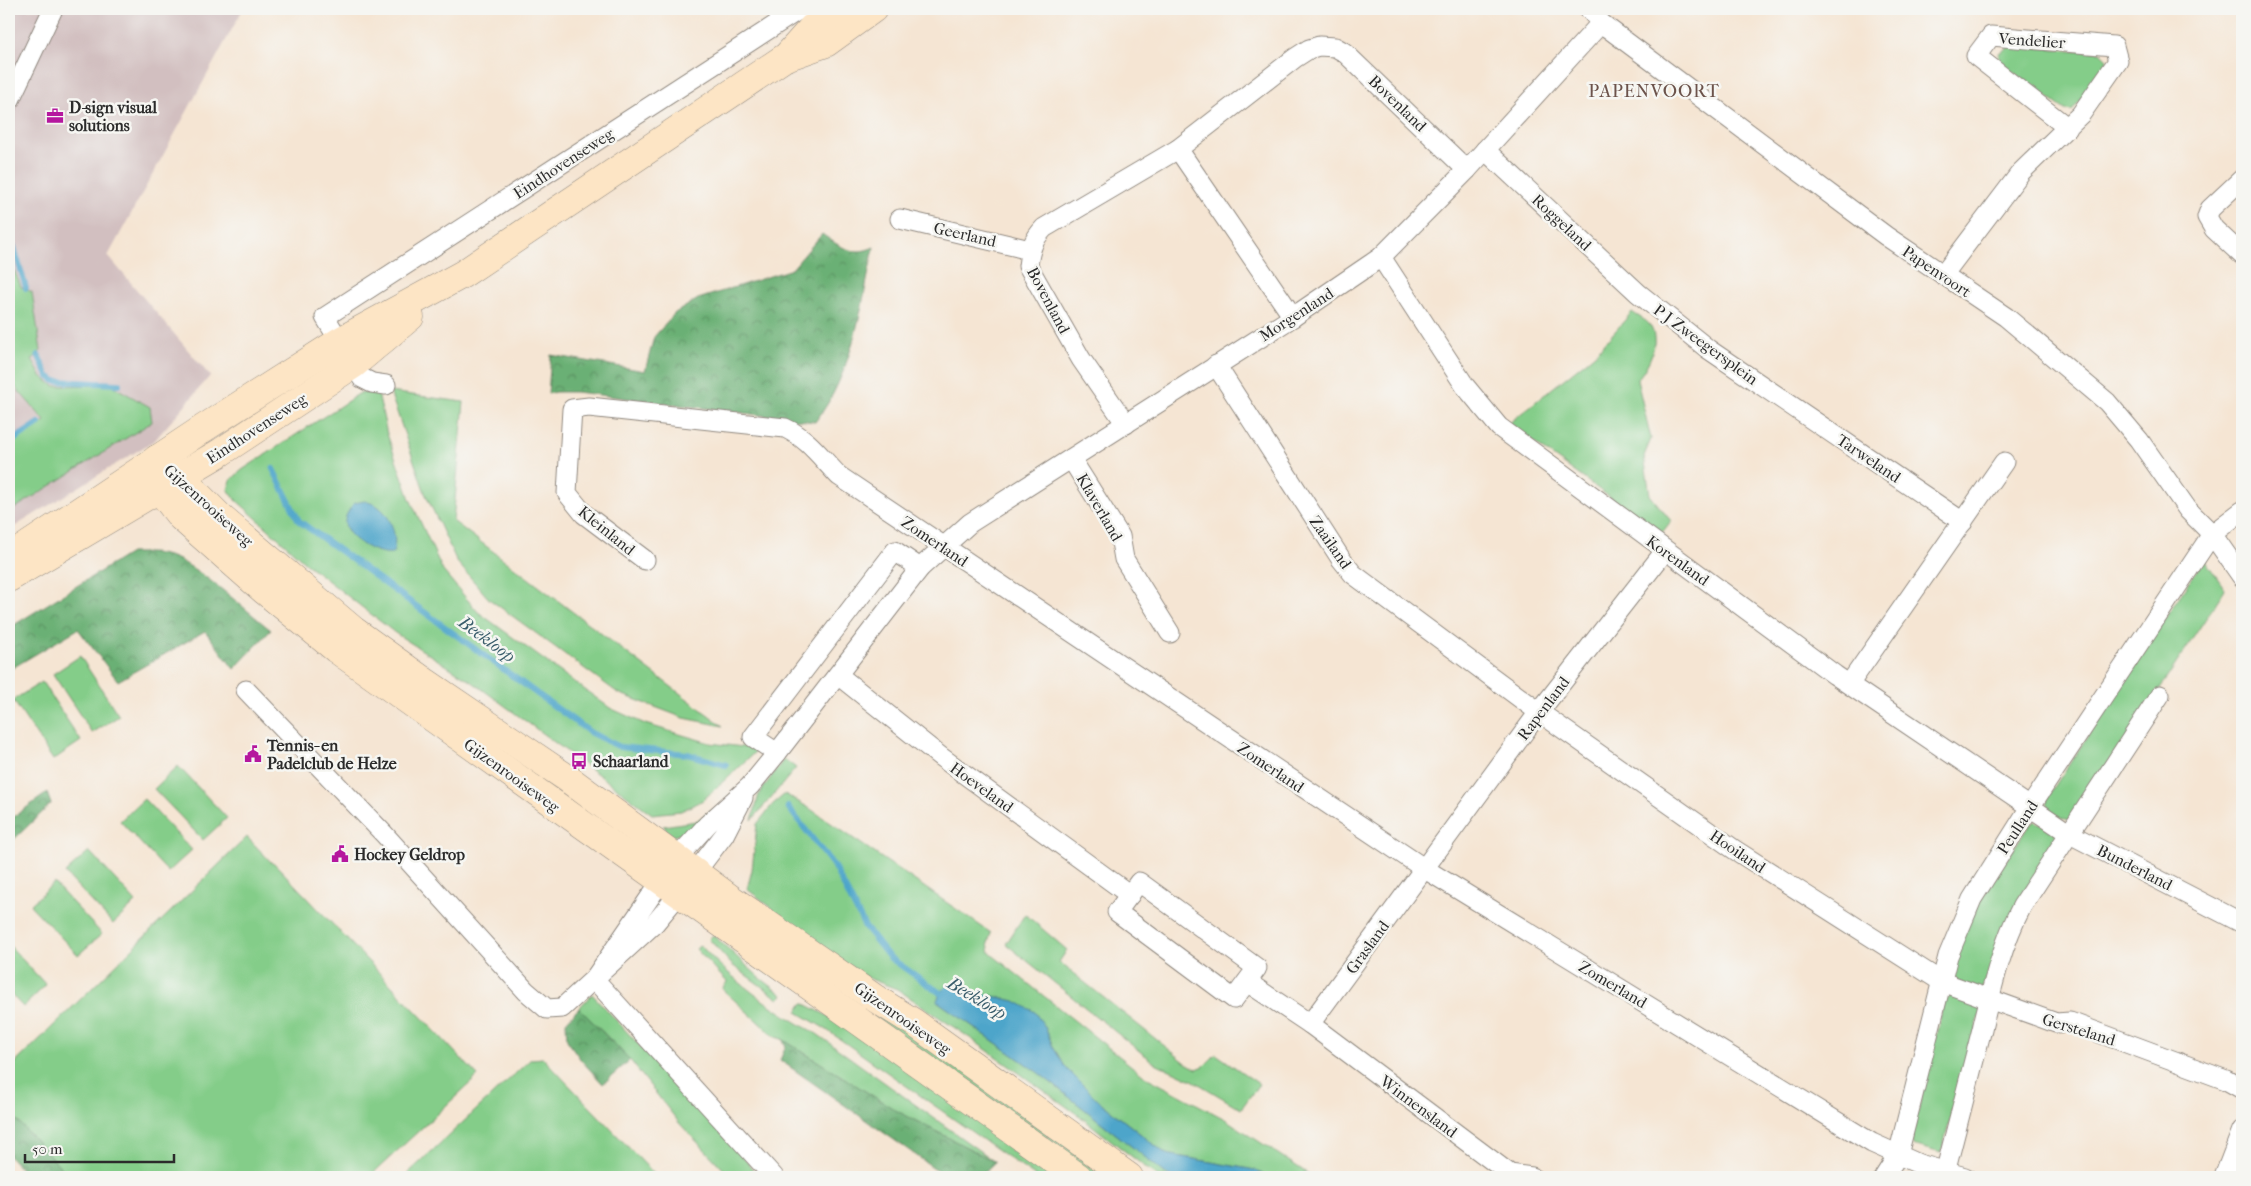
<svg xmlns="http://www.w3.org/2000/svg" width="2251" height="1186" viewBox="0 0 2251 1186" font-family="'IM FELL French Canon',serif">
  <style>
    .industrial { fill: #d2bfc0 }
    .grass { fill: #84cd89; stroke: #587c5a }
    .forest { fill: url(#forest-crowns); stroke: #4b6e50 }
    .water { fill: #4da5ca; stroke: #3c687a }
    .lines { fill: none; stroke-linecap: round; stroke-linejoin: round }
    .stream { stroke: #4da5ca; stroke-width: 6 }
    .street-casing { stroke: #90887f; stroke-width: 21 }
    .secondary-casing { stroke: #90887f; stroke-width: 29 }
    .street { stroke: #fff; stroke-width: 19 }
    .secondary { stroke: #fde5c5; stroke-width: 28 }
    .labels { text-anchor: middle; stroke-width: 5; stroke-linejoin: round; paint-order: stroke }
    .street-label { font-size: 16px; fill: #2b2b2b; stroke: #f6f6f2 }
    .poi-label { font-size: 16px; font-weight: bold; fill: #2b2b2b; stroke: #f6f6f2; text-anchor: start }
    .neighbourhood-label { font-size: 18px; letter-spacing: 1px; fill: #6c534b; stroke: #f6f6f2 }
    .water-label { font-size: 18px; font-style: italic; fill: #395c6b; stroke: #f6f6f2 }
  </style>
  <defs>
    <pattern id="forest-crowns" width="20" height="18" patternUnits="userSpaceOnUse" patternTransform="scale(1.25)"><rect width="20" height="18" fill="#6bb075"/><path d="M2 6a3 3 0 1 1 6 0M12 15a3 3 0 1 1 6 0" fill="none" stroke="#588f60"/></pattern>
  </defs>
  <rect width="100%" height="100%" fill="#f6f6f2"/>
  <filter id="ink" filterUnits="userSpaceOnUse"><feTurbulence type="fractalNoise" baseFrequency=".02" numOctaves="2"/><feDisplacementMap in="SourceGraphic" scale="10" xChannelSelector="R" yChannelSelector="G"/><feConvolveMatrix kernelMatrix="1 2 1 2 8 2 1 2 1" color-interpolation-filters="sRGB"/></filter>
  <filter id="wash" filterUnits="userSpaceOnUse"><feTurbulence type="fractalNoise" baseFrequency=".0096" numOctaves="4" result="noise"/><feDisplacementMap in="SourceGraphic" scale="20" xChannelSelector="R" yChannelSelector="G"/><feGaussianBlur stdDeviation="1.12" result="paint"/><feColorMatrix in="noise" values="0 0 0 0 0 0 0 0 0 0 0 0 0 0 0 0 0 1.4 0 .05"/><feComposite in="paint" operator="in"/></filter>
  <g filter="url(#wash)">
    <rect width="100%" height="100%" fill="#f5e5d3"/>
    <path class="industrial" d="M9,9H243L108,256L210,376L155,440L9,530Z"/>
    <g class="grass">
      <path d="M2010,46L2100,52L2107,59L2106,67L2072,111L2065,110L1999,62V53Z"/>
      <path d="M9,258L21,287L32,292L41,351L32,360L41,376L54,386L111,385L150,407L152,422L9,512V445L45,421L9,380Z"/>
      <path d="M1632,312C1637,316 1646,320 1649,324C1662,342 1648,366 1637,380L1651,439L1644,456L1650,495L1671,521L1661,534L1508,424L1595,354Z"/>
      <path d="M390,392L464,402L453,521L723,726L684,718L618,693L489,599L457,562L425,493Z"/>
      <path d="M360,393H378L387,434L410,499L443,571L478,612L610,708L645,724L710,743L751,748L755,752L703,800L681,811L652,814L471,681L395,633L308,565L235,499L228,489L231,480L242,470Z"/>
      <path d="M2204,559L2225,589L2074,820C2060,820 2047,813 2047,798Z"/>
      <path d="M80,656L119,716L92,733L53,674Z"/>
      <path d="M42,682L81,741L53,760L13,700Z"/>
      <path d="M784,759L796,768L752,820L759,794Z"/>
      <path d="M178,766L227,818L203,840L154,789Z"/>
      <path d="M785,794L809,808L991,933L988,943L990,953L1144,1076L1225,1119L1313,1177H1267L1255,1170L1166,1154L1100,1102L1066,1068L1053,1047L1045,1027L1015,1001L947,986L937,1001L1040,1074L1170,1177H1158L1081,1117L970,1038L897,989L860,975L747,889L752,870L757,824L773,804Z"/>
      <path d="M144,799L192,850L168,872L120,821Z"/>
      <path d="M717,807L693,831L673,836L663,826L696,821Z"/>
      <path d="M2035,821L2058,832L2059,841L1981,990L1958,982L1952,975C1957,926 2003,867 2029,825Z"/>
      <path d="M247,837L273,864L274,863L478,1076L369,1177H70L9,1112V1069Z"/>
      <path d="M89,851L136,902L113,924L65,873Z"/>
      <path d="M54,883L102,934L78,955L30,905Z"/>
      <path d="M1025,914L1067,950L1059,962L1186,1063L1197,1069L1204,1066L1216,1054L1259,1084L1241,1109L1194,1081L1153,1062L1006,944Z"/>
      <path d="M713,935L759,977L783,995L779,999L732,965L709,939Z"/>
      <path d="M9,945L46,985L23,1007L9,992Z"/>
      <path d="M700,945C733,981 773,1010 817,1034L995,1162L897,1111L782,1039L775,1037L722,989L727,982L696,949Z"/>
      <path d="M592,994L761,1177H731L680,1124L630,1060L579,1008Z"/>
      <path d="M1951,995L1977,1002L1981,1011L1941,1153L1912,1145V1137L1944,1001Z"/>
      <path d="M847,1002L886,1012L1112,1177H1090Z"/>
      <path d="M803,1003L859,1032L1066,1177H1036L824,1028L797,1012Z"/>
      <path d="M543,1058L657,1177H404L531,1059Z"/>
    </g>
    <g class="forest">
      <path d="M822,234C839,246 853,257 874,247C861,306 853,374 815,422L576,392H555L548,394L551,355L645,371L654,337L675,313L698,299L792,269Z"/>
      <path d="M130,553C143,553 156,552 168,556C194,562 248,612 271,630L234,669L205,631L118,681L78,629L9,670V628Z"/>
      <path d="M47,793L51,804L9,844V820Z"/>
      <path d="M579,1008L630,1060L603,1084L581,1060L567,1040L566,1022Z"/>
      <path d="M782,1039L897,1111L995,1162L979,1177H947L780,1060L786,1046Z"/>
      <path d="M9,1112L70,1177H29L9,1156Z"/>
    </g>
    <g class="water">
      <path d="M365,501C370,503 376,504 380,508C392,518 398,539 393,553C378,556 348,540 345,524C344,516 350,509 354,503Z"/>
      <path d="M947,986L1015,1001L1035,1012L1045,1027L1053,1047L1066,1068L1100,1102L1166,1154L1255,1170L1267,1177H1170L1040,1074L937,1001L940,992Z"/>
    </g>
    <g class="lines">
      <g class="stream">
        <path d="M9,241L14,247L26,288"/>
        <path d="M38,355L48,376L55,381L119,384"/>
        <path d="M9,443L39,423"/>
        <path d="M273,469L299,521L591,733L620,747L687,754L726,765"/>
        <path d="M788,807L833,865L865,927L889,957L946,997"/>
      </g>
    </g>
  </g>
  <g filter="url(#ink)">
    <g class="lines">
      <g class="street-casing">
        <g id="street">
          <path d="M1589,9L1601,23L1886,236L2006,317L2107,402L2139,440L2188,510L2212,534L2242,577"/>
          <path d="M9,102L53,9"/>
          <path d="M1178,149L1293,317"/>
          <path d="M1485,150L1638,293L1708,349L1963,522"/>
          <path d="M2242,179L2210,209L2207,217L2214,229L2242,255"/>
          <path d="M900,219L1030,250"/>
          <path d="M1381,257L1465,386L1499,427L1835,675L2070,834L2242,923"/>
          <path d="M1943,275L2021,172L2081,114L2118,61L2114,46L1991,36L1976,56L2068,128"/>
          <path d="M1216,365L1341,559L1353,574L1539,712L1735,850L1942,982L2056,1023L2070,1022L2226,1080L2242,1089"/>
          <path d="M386,385L372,383L362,378L325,317L800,9"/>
          <path d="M1126,424L1081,359L1028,266C1030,249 1033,240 1044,228L1178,149L1295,58L1309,49L1319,46L1335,47L1344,52L1467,170"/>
          <path d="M1072,460L1120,536L1124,559L1170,633"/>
          <path d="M645,560L584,514L567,493L572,409L589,407L785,428C809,439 821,458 839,476L1425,869L1872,1143L1919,1164L1965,1177"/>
          <path d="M838,675L941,757L1130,895"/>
          <path d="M1850,683L2004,462"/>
          <path d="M246,690L384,834L526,991L547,1009L562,1008L655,923L679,894L724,835L743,798"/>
          <path d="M777,753L753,737L895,551L920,568"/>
          <path d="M1139,882L1257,968L1234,999L1117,912Z"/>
          <path d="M594,979L677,858L708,824L750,786L777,753L920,568L970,523L1293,317L1381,257L1467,170L1601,23"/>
          <path d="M594,979L774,1177"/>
          <path d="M1247,982L1310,1024L1510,1174L1532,1177"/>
          <path d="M1310,1024L1539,712L1665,551"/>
          <path d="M1884,1177L1898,1155L1948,956L1972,899L2030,807L2212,534L2242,511"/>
          <path d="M1944,1177C1957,1128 1969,1078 1982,1029C1992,987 2002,944 2022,906L2160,695"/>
          <path d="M2224,1177L2242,1130"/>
        </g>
      </g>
      <g class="secondary-casing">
        <g id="secondary">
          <path d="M789,56L826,43L873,9"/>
          <path d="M157,459L180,477L222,519L353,630L424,681L567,778L731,899L873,997L913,1022L1129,1177"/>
          <path d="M157,459L159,489L181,517L265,591L336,649L1078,1177"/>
          <path d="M9,558L204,428L340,341L463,274L787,56L812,28L841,9"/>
          <path d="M9,578L221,452L354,364L410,317"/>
        </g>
      </g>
      <use href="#street" class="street"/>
      <use href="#secondary" class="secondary"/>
    </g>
  </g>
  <defs>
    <g id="office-bare" transform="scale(1.35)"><path d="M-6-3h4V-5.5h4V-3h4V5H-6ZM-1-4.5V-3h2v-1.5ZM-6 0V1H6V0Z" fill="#b5179e" stroke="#f6f6f2" stroke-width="2.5" paint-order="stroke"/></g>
    <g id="civic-bare" transform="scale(1.35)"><path d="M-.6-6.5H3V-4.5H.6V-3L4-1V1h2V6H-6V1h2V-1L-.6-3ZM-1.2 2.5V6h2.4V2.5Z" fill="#b5179e" stroke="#f6f6f2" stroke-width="2.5" paint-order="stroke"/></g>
    <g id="bus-bare" transform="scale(1.35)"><path d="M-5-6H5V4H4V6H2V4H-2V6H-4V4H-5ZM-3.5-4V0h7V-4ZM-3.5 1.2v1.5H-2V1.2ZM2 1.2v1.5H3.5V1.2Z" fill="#b5179e" stroke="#f6f6f2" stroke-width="2.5" paint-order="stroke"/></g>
  </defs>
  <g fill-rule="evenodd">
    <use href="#office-bare" x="55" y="116"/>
    <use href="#civic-bare" x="253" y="754"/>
    <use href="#bus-bare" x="579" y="761"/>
    <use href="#civic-bare" x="340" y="854"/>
  </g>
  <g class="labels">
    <g class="street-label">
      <text transform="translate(2032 40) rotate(4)" y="6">Vendelier</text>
      <text transform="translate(1398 103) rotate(44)" y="6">Bovenland</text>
      <text transform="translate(563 163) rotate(-33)" y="6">Eindhovenseweg</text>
      <text transform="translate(1562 222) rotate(43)" y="6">Roggeland</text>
      <text transform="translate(965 234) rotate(13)" y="6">Geerland</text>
      <text transform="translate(1937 271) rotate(34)" y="6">Papenvoort</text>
      <text transform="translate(1049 300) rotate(62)" y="6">Bovenland</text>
      <text transform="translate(1296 314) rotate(-33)" y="6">Morgenland</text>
      <text transform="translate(1706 344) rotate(36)" y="6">P J Zweegersplein</text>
      <text transform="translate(256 428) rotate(-33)" y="6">Eindhovenseweg</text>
      <text transform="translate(1869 458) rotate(34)" y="6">Tarweland</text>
      <text transform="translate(209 505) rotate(42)" y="6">Gijzenrooiseweg</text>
      <text transform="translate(1100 507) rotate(60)" y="6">Klaverland</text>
      <text transform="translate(607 530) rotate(39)" y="6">Kleinland</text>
      <text transform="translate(935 541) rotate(34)" y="6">Zomerland</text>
      <text transform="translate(1331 542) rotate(55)" y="6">Zaailand</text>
      <text transform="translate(1678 560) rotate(36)" y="6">Korenland</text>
      <text transform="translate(1543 708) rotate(-53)" y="6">Rapenland</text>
      <text transform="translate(1271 767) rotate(34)" y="6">Zomerland</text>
      <text transform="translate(512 775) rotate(36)" y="6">Gijzenrooiseweg</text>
      <text transform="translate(982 787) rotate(36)" y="6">Hoeveland</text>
      <text transform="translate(2017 827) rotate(-57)" y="6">Peulland</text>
      <text transform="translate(1738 851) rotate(34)" y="6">Hooiland</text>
      <text transform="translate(2135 867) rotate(27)" y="6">Bunderland</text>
      <text transform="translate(1367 947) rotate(-54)" y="6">Grasland</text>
      <text transform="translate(1613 984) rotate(31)" y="6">Zomerland</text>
      <text transform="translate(903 1018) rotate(35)" y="6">Gijzenrooiseweg</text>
      <text transform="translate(2079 1029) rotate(17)" y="6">Gersteland</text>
      <text transform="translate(1419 1106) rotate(37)" y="6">Winnensland</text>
    </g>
    <g class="poi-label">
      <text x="69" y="113">D-sign visual<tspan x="69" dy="18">solutions</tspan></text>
      <text x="267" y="751">Tennis- en<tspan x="267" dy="18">Padelclub de Helze</tspan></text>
      <text x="593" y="767">Schaarland</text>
      <text x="354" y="860">Hockey Geldrop</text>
    </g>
    <g class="neighbourhood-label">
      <text x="1654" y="97">PAPENVOORT</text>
    </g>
    <g class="water-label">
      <text transform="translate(487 639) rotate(36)" y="6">Beekloop</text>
      <text transform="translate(977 998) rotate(31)" y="6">Beekloop</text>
    </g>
  </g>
  <rect width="2251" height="1186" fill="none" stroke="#f6f6f2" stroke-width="30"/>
  <path d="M25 1154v8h149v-8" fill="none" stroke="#2b2b2b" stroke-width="2.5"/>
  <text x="32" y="1154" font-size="15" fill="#2b2b2b" stroke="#f6f6f2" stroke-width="4" paint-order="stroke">50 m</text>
</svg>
